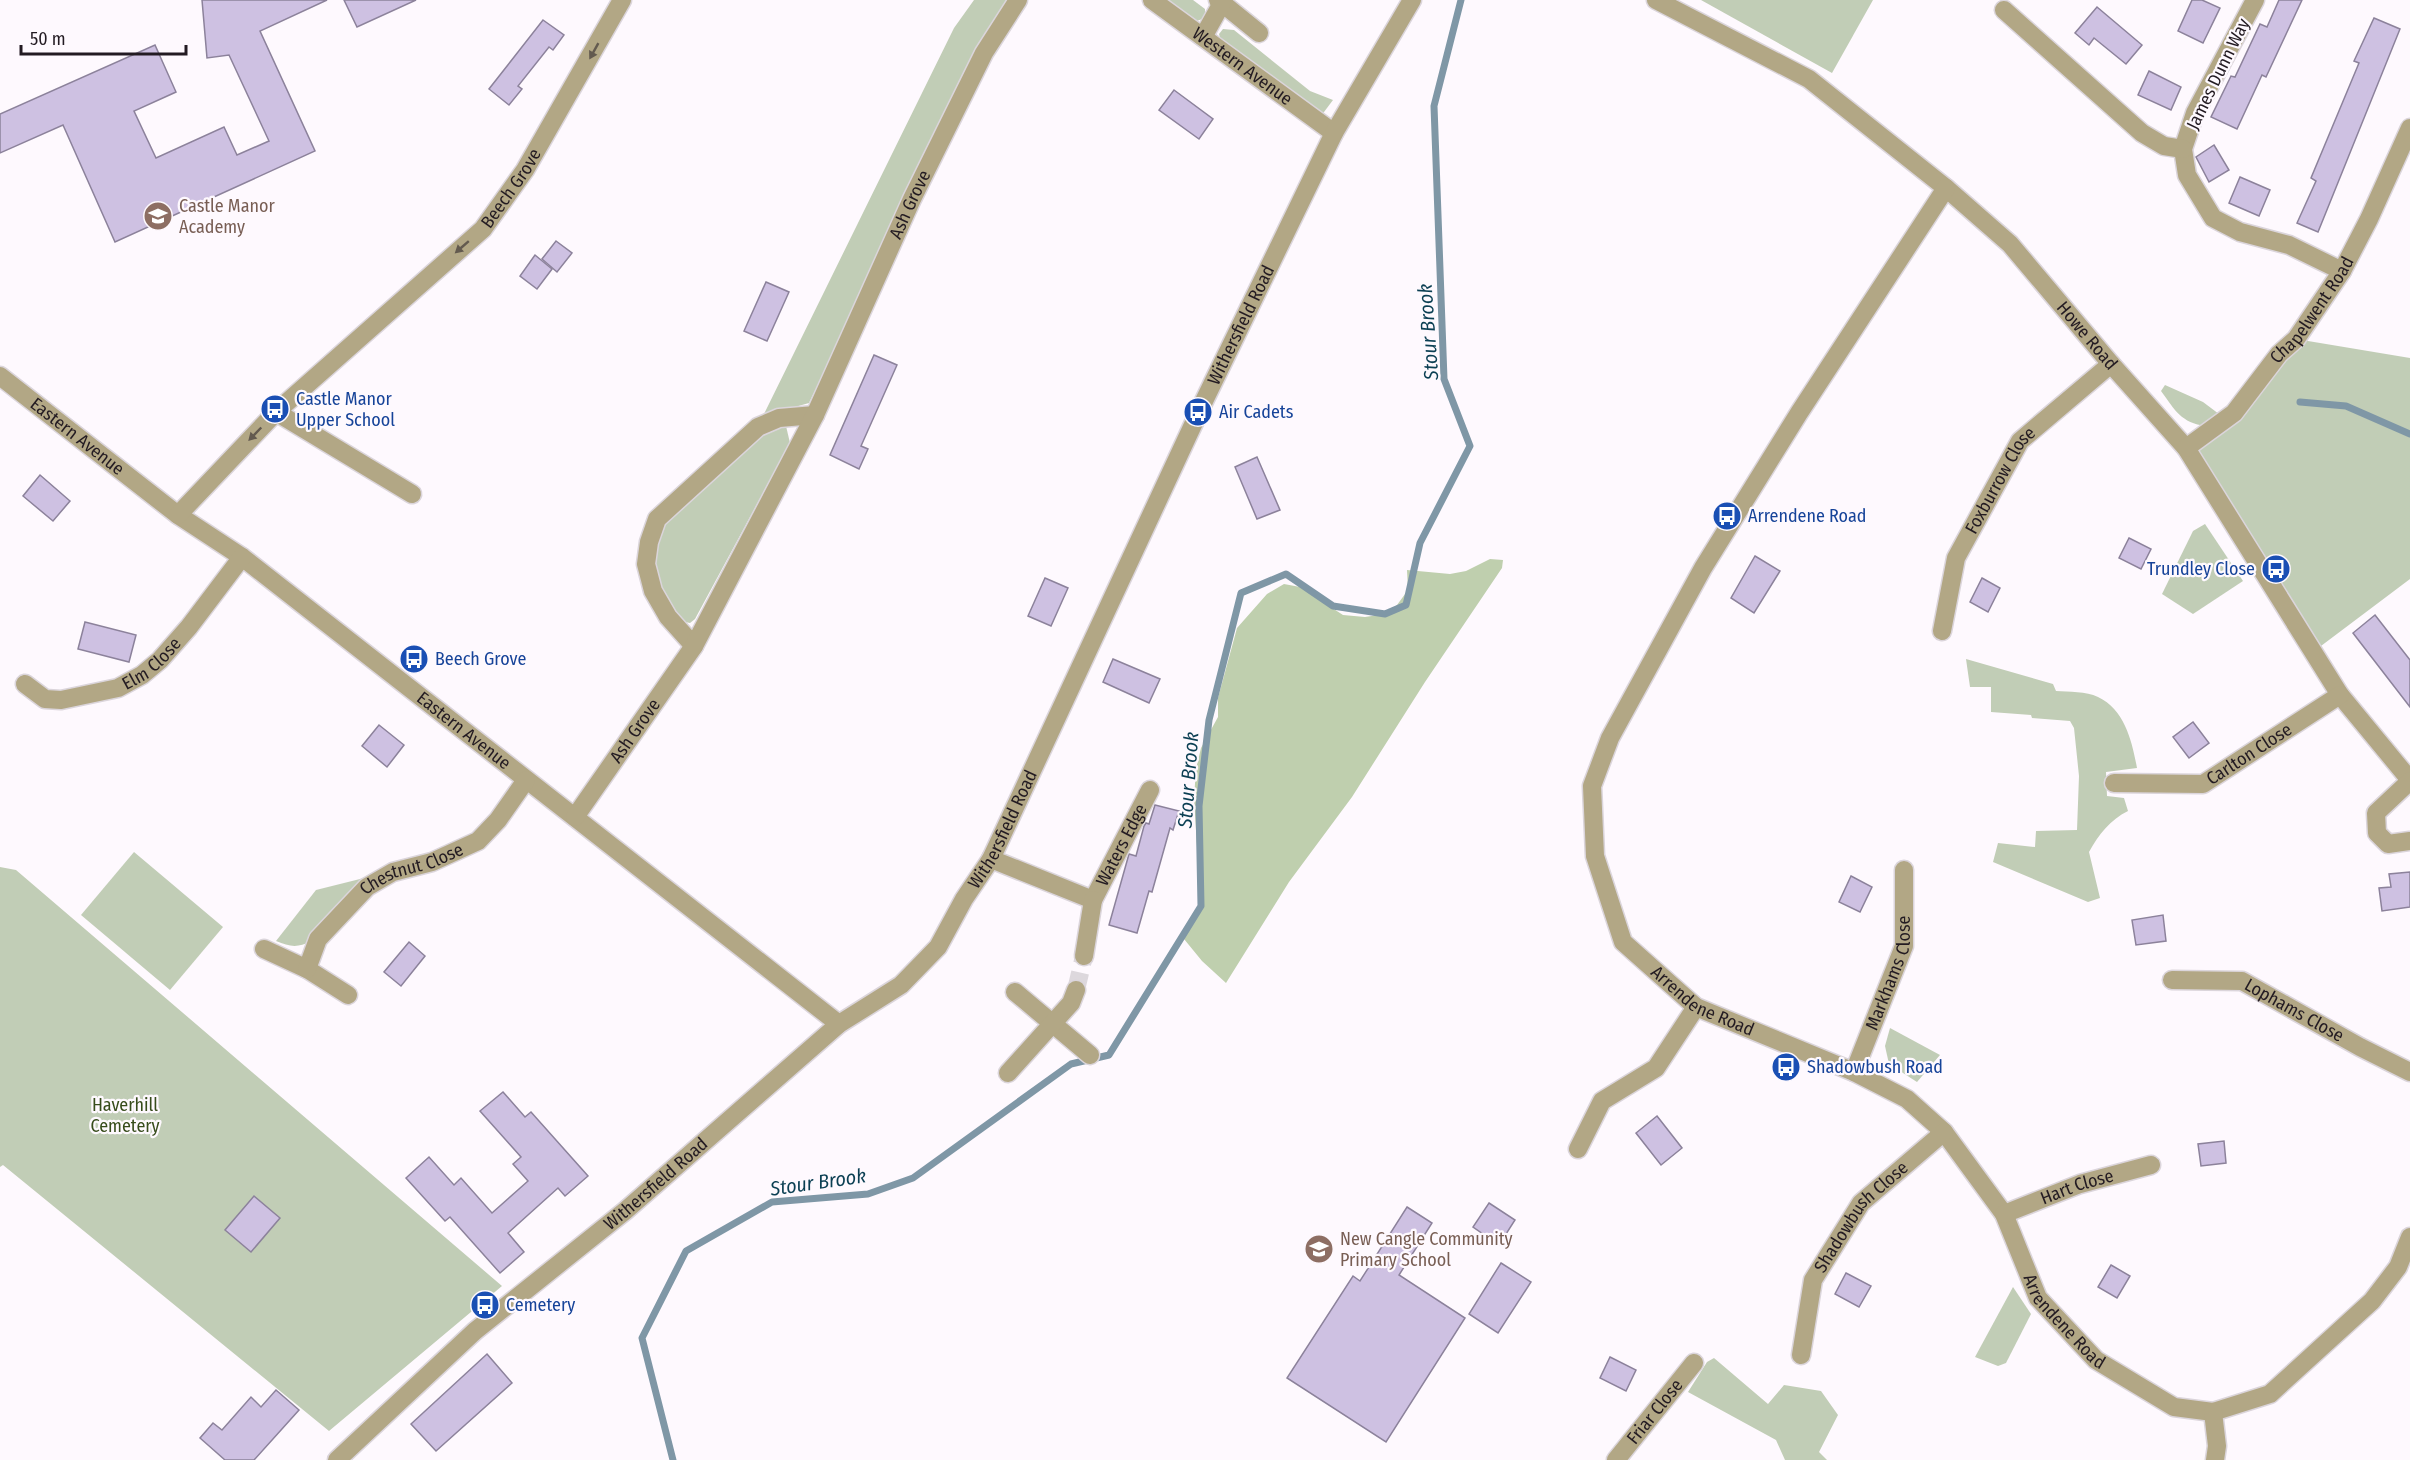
<svg xmlns="http://www.w3.org/2000/svg" width="2410" height="1460" viewBox="0 0 2410 1460" font-family="'Fira Sans Condensed',sans-serif">
  <style>
    .green { fill: #c1cdb6 }
    .forest { fill: #bfcfae }
    .lines { fill: none; stroke-linecap: round; stroke-linejoin: round }
    .stream { stroke: #7f97a6; stroke-width: 7 }
    .building { fill: #cec1e2; stroke: #8c829b; stroke-width: 1.5 }
    .minor-tunnel { stroke: #ddd8dd; stroke-width: 18; stroke-dasharray: 18 9; stroke-linecap: butt }
    .minor-casing { stroke: #dbd5db; stroke-width: 21 }
    .minor { stroke: #b2a785; stroke-width: 18 }
    .oneway { fill: #635a4f }
    .labels { text-anchor: middle; stroke-width: 4.5; stroke-linejoin: round; paint-order: stroke }
    .street-label { font-size: 18px; fill: #231b22; stroke: #fef9fe }
    .education-label { font-size: 18px; fill: #785e54; stroke: #fef9fe; text-anchor: start }
    .transit-label { font-size: 18px; fill: #164399; stroke: #fef9fe; text-anchor: start }
    .park-label { font-size: 18px; fill: #374c1b; stroke: #fef9fe }
    .water-label { font-size: 20px; font-style: italic; fill: #0b3f53; stroke: #fef9fe }
  </style>
  <rect width="100%" height="100%" fill="#fef9fe"/>
  <g class="green">
    <path d="M974,0H1014L981,51L809,403L763,416L954,28Z"/>
    <path d="M1166,0H1193L1205,9V18L1194,22Z"/>
    <path d="M1701,0H1873L1832,73Z"/>
    <path d="M1223,29L1234,30L1310,91L1333,100L1321,116L1222,45L1219,34Z"/>
    <path d="M2296,339L2410,358V579L2313,652L2186,448L2234,413Z"/>
    <path d="M2165,385L2203,402L2219,414L2206,426C2181,423 2175,410 2161,391Z"/>
    <path d="M786,426L790,443L695,619L690,623L675,620L653,568V545L662,523L762,436L778,427Z"/>
    <path d="M2205,524L2243,581L2193,614L2162,594L2193,531Z"/>
    <path d="M1966,659L2053,684L2056,691C2069,692 2086,691 2098,697C2125,710 2132,741 2137,768L2106,772L2107,796L2124,798L2128,811C2110,820 2099,834 2089,852L2100,898L2088,902L1993,862L1998,843L2035,847L2036,831L2077,830L2079,776L2074,728L2070,721L2032,718L2031,715L1991,712V687H1970Z"/>
    <path d="M134,852L223,927L170,990L81,915Z"/>
    <path d="M0,867L16,870L502,1286L329,1431L3,1165L0,1167Z"/>
    <path d="M368,877L311,941C298,948 290,947 276,941L316,890Z"/>
    <path d="M1890,1028L1940,1055L1917,1082L1889,1064L1885,1046Z"/>
    <path d="M2013,1287L2031,1314L2006,1363L1998,1366L1975,1357Z"/>
    <path d="M1714,1358L1768,1404L1784,1385L1821,1391L1838,1415L1819,1452L1827,1460H1785L1776,1440L1688,1392L1707,1362Z"/>
  </g>
  <path class="forest" d="M1490,559L1503,560L1502,568L1425,682L1352,797L1289,882L1226,983L1202,961L1184,939L1196,916L1200,896L1194,798L1196,769L1201,748L1218,717V698L1237,628L1267,594L1284,584L1300,587L1343,615L1365,617L1385,614L1397,605L1408,590L1407,570L1450,574L1466,571Z"/>
  <g class="lines">
    <g class="stream">
      <path d="M2300,402L2346,406L2410,434"/>
      <path d="M673,1460L642,1338L686,1251L772,1202L868,1194L913,1178L1071,1064L1109,1055L1201,906L1199,806L1209,720L1241,593L1286,574L1333,606L1385,614L1406,605L1420,543L1470,446L1444,379L1434,106L1461,0"/>
    </g>
  </g>
  <g class="building">
    <path d="M202,0H327L260,31L315,151L115,242L63,125L0,153V114L155,45L176,92L134,111L156,158L224,127L237,155L269,141L229,55L207,58Z"/>
    <path d="M344,0H416L357,27Z"/>
    <path d="M2192,0H2202L2220,8L2203,43L2178,31Z"/>
    <path d="M2279,0H2302L2266,77L2262,75L2237,129L2211,117L2231,76L2235,77L2260,24L2267,27Z"/>
    <path d="M2097,7L2142,45L2126,64L2094,38L2089,45L2075,33Z"/>
    <path d="M2374,18L2400,29L2318,232L2297,223L2316,181L2311,178L2359,63L2354,61Z"/>
    <path d="M543,20L564,35L553,50L549,47L518,86L522,89L509,105L489,89Z"/>
    <path d="M2149,71L2181,87L2171,110L2138,95Z"/>
    <path d="M1174,90L1213,119L1199,139L1159,110Z"/>
    <path d="M2214,145L2229,170L2209,182L2196,157Z"/>
    <path d="M2240,177L2270,190L2259,216L2229,203Z"/>
    <path d="M556,241L572,253L557,272L542,259Z"/>
    <path d="M535,255L552,269L537,289L520,276Z"/>
    <path d="M766,282L789,292L767,341L744,331Z"/>
    <path d="M874,355L897,365L861,446L868,449L859,469L830,455Z"/>
    <path d="M1257,457L1280,510L1257,519L1235,467Z"/>
    <path d="M40,475L70,501L53,521L23,496Z"/>
    <path d="M2129,538L2151,549L2141,569L2119,558Z"/>
    <path d="M1755,556L1780,571L1754,613L1731,598Z"/>
    <path d="M1045,578L1068,588L1051,626L1028,616Z"/>
    <path d="M1982,578L2000,588L1988,612L1970,602Z"/>
    <path d="M2375,615L2410,660V707L2353,633Z"/>
    <path d="M85,622L136,635L129,662L78,649Z"/>
    <path d="M1113,659L1160,679L1149,703L1103,682Z"/>
    <path d="M2193,722L2209,743L2189,758L2173,737Z"/>
    <path d="M379,725L404,745L387,767L362,746Z"/>
    <path d="M1155,805L1179,811L1173,830L1170,828L1152,892L1149,891L1137,933L1109,925L1129,854L1136,856L1144,826L1146,823L1149,824Z"/>
    <path d="M2410,872V907L2382,911L2379,888L2391,887L2389,874Z"/>
    <path d="M1851,876L1872,887L1860,912L1839,902Z"/>
    <path d="M2163,915L2166,941L2136,945L2132,920Z"/>
    <path d="M409,942L425,956L401,986L384,972Z"/>
    <path d="M503,1092L525,1117L531,1112L588,1176L565,1196L558,1188L508,1233L524,1252L500,1273L450,1217L445,1221L406,1178L429,1157L454,1185L461,1178L492,1213L528,1181L513,1164L521,1157L480,1111Z"/>
    <path d="M1657,1116L1682,1148L1661,1165L1636,1133Z"/>
    <path d="M2224,1141L2226,1163L2201,1166L2198,1144Z"/>
    <path d="M254,1196L280,1218L251,1252L225,1230Z"/>
    <path d="M1489,1203L1515,1220L1499,1245L1473,1227Z"/>
    <path d="M1407,1207L1432,1223L1399,1275L1465,1318L1386,1442L1287,1378L1353,1276L1360,1281Z"/>
    <path d="M1501,1263L1531,1282L1498,1333L1469,1314Z"/>
    <path d="M2111,1265L2130,1276L2117,1298L2098,1287Z"/>
    <path d="M1846,1273L1871,1286L1859,1307L1835,1294Z"/>
    <path d="M487,1354L512,1383L436,1451L411,1424Z"/>
    <path d="M1610,1357L1636,1370L1626,1391L1600,1378Z"/>
    <path d="M276,1390L299,1410L254,1460H225L200,1438L213,1423L222,1430L251,1397L261,1407Z"/>
  </g>
  <g class="lines">
    <path class="minor-tunnel" d="M1076,990L1084,956"/>
    <g class="minor-casing">
      <g id="minor">
        <path id="s1" d="M1152,0L1334,133"/>
        <path id="s2" d="M1656,0L1809,79L1946,188L2010,244L2111,364L2186,448L2340,695L2410,780"/>
        <path d="M2255,0L2195,113L2183,149L2187,175L2213,218L2240,232L2289,245L2342,271"/>
        <path d="M1222,3L1259,33"/>
        <path d="M2004,10L2142,133L2164,146L2183,149"/>
        <path d="M1203,37L1222,3L1218,0"/>
        <path id="s3" d="M1946,188L1799,413L1703,568L1610,738L1592,786L1595,856L1623,942L1696,1007L1854,1072L1907,1099L1944,1132L2004,1214L2038,1298L2096,1360L2174,1407L2213,1412L2270,1394L2372,1301L2398,1267L2410,1237"/>
        <path id="s4" d="M0,376L178,515L242,557L839,1024"/>
        <path d="M276,412L412,494"/>
        <path id="s5" d="M2186,448L2234,413L2279,354L2296,339L2342,271L2369,219L2410,128"/>
        <path id="s6" d="M178,515L276,412L483,229L525,170L622,0"/>
        <path id="s7" d="M1942,631L1956,558L2020,441L2111,364"/>
        <path d="M694,646L668,617L653,591L646,564L649,542L657,519L758,427L779,418L815,415"/>
        <path id="s8" d="M25,684L45,699L61,700L118,688L142,675L160,660L189,627L242,557"/>
        <path d="M2410,781L2376,813L2377,833L2388,844L2410,841"/>
        <path id="s9" d="M2114,783L2203,784L2340,695"/>
        <path id="s10" d="M575,817L694,646L815,415L912,199L984,53L1018,0"/>
        <path id="s11" d="M991,859L1093,900L1150,790"/>
        <path d="M264,949L307,969L348,995"/>
        <path d="M1084,956L1093,900"/>
        <path id="s12" d="M307,969L318,939L367,887L393,872L432,862L478,841L498,820L526,780"/>
        <path id="s13" d="M2172,980L2242,981L2360,1047L2410,1072"/>
        <path d="M1015,992L1090,1055"/>
        <path id="s14" d="M1854,1072L1904,946V870"/>
        <path d="M1008,1073L1071,1003L1076,990"/>
        <path d="M1578,1149L1602,1101L1656,1068L1696,1007"/>
        <path id="s15" d="M2004,1214L2080,1184L2151,1165"/>
        <path id="s16" d="M1801,1355L1813,1280L1861,1203L1944,1132"/>
        <path d="M2213,1412L2217,1446L2215,1460"/>
        <path id="s17" d="M337,1460L475,1331L625,1211L839,1024L901,985L938,947L964,899L991,859L1205,399L1319,164L1334,133L1412,0"/>
        <path id="s18" d="M1616,1460L1694,1363"/>
      </g>
    </g>
    <use href="#minor" class="minor"/>
  </g>
  <defs><path id="oneway-solid" d="M-6-.8H1V-3.2L6.5 0L1 3.2V.8H-6Z" transform="scale(1.5)"/></defs>
  <g class="oneway">
    <use href="#oneway-solid" transform="translate(594 51) rotate(119)"/>
    <use href="#oneway-solid" transform="translate(462 247) rotate(139)"/>
    <use href="#oneway-solid" transform="translate(255 434) rotate(134)"/>
  </g>
  <defs>
    <g id="school-disc" transform="scale(1.5)"><circle r="9.5" fill="#8d6e63" stroke="#fef9fe"/><path d="M0-5L7-2L0 1L-7-2ZM-4 1L0 2.5L4 1V4Q0 6-4 4Z" fill="#fff"/></g>
    <g id="bus-disc" transform="scale(1.5)"><circle r="9.5" fill="#1a4fb4" stroke="#fef9fe"/><path d="M-5-6H5V4H4V6H2V4H-2V6H-4V4H-5ZM-3.5-4V0h7V-4ZM-3.5 1.2v1.5H-2V1.2ZM2 1.2v1.5H3.5V1.2Z" fill="#fff"/></g>
  </defs>
  <g fill-rule="evenodd">
    <use href="#school-disc" x="158" y="216"/>
    <use href="#bus-disc" x="275" y="409"/>
    <use href="#bus-disc" x="1198" y="412"/>
    <use href="#bus-disc" x="1727" y="516"/>
    <use href="#bus-disc" x="2276" y="569"/>
    <use href="#bus-disc" x="414" y="659"/>
    <use href="#bus-disc" x="1786" y="1067"/>
    <use href="#school-disc" x="1319" y="1249"/>
    <use href="#bus-disc" x="485" y="1305"/>
  </g>
  <g class="labels">
    <g class="street-label">
      <text dy="6" stroke="none"><textPath href="#s1" startOffset="112">Western Avenue</textPath></text>
      <text transform="translate(2218 74) rotate(-64)" y="6">James Dunn Way</text>
      <text dy="6" stroke="none"><textPath href="#s6" startOffset="468">Beech Grove</textPath></text>
      <text dy="6" stroke="none"><textPath href="#s10" startOffset="700">Ash Grove</textPath></text>
      <text dy="6" stroke="none"><textPath href="#s5" startOffset="189">Chapelwent Road</textPath></text>
      <text dy="6" stroke="none"><textPath href="#s17" startOffset="1484">Withersfield Road</textPath></text>
      <text dy="6" stroke="none"><textPath href="#s2" startOffset="552">Howe Road</textPath></text>
      <text dy="6" stroke="none"><textPath href="#s4" startOffset="98">Eastern Avenue</textPath></text>
      <text dy="6" stroke="none"><textPath href="#s7" startOffset="164">Foxburrow Close</textPath></text>
      <text dy="6" stroke="none"><textPath href="#s8" startOffset="141">Elm Close</textPath></text>
      <text dy="6" stroke="none"><textPath href="#s4" startOffset="584">Eastern Avenue</textPath></text>
      <text dy="6" stroke="none"><textPath href="#s10" startOffset="105">Ash Grove</textPath></text>
      <text dy="6" stroke="none"><textPath href="#s9" startOffset="144">Carlton Close</textPath></text>
      <text dy="6" stroke="none"><textPath href="#s17" startOffset="926">Withersfield Road</textPath></text>
      <text dy="6" stroke="none"><textPath href="#s11" startOffset="172">Waters Edge</textPath></text>
      <text dy="6" stroke="none"><textPath href="#s12" startOffset="152">Chestnut Close</textPath></text>
      <text dy="6" stroke="none"><textPath href="#s14" startOffset="106">Markhams Close</textPath></text>
      <text dy="6" stroke="none"><textPath href="#s3" startOffset="957">Arrendene Road</textPath></text>
      <text dy="6" stroke="none"><textPath href="#s13" startOffset="130">Lophams Close</textPath></text>
      <text dy="6" stroke="none"><textPath href="#s17" startOffset="422">Withersfield Road</textPath></text>
      <text dy="6" stroke="none"><textPath href="#s15" startOffset="78">Hart Close</textPath></text>
      <text dy="6" stroke="none"><textPath href="#s16" startOffset="156">Shadowbush Close</textPath></text>
      <text dy="6" stroke="none"><textPath href="#s3" startOffset="1461">Arrendene Road</textPath></text>
      <text dy="6" stroke="none"><textPath href="#s18" startOffset="62">Friar Close</textPath></text>
    </g>
    <g class="education-label">
      <text x="179" y="212">Castle Manor<tspan x="179" dy="21">Academy</tspan></text>
      <text x="1340" y="1245">New Cangle Community<tspan x="1340" dy="21">Primary School</tspan></text>
    </g>
    <g class="transit-label">
      <text x="296" y="405">Castle Manor<tspan x="296" dy="21">Upper School</tspan></text>
      <text x="1219" y="418">Air Cadets</text>
      <text x="1748" y="522">Arrendene Road</text>
      <text x="2255" y="575" text-anchor="end">Trundley Close</text>
      <text x="435" y="665">Beech Grove</text>
      <text x="1807" y="1073">Shadowbush Road</text>
      <text x="506" y="1311">Cemetery</text>
    </g>
    <g class="park-label">
      <text x="125" y="1111">Haverhill<tspan x="125" dy="21">Cemetery</tspan></text>
    </g>
    <g class="water-label">
      <text transform="translate(1428 332) rotate(-94)" y="7">Stour Brook</text>
      <text transform="translate(1188 780) rotate(-86)" y="7">Stour Brook</text>
      <text transform="translate(818 1182) rotate(-8)" y="7">Stour Brook</text>
    </g>
  </g>
  <path d="M21 45v9h165v-9" fill="none" stroke="#231b22" stroke-width="3"/>
  <text x="30" y="45" font-size="18" fill="#231b22" stroke="#fef9fe" stroke-width="4.5" paint-order="stroke">50 m</text>
</svg>
